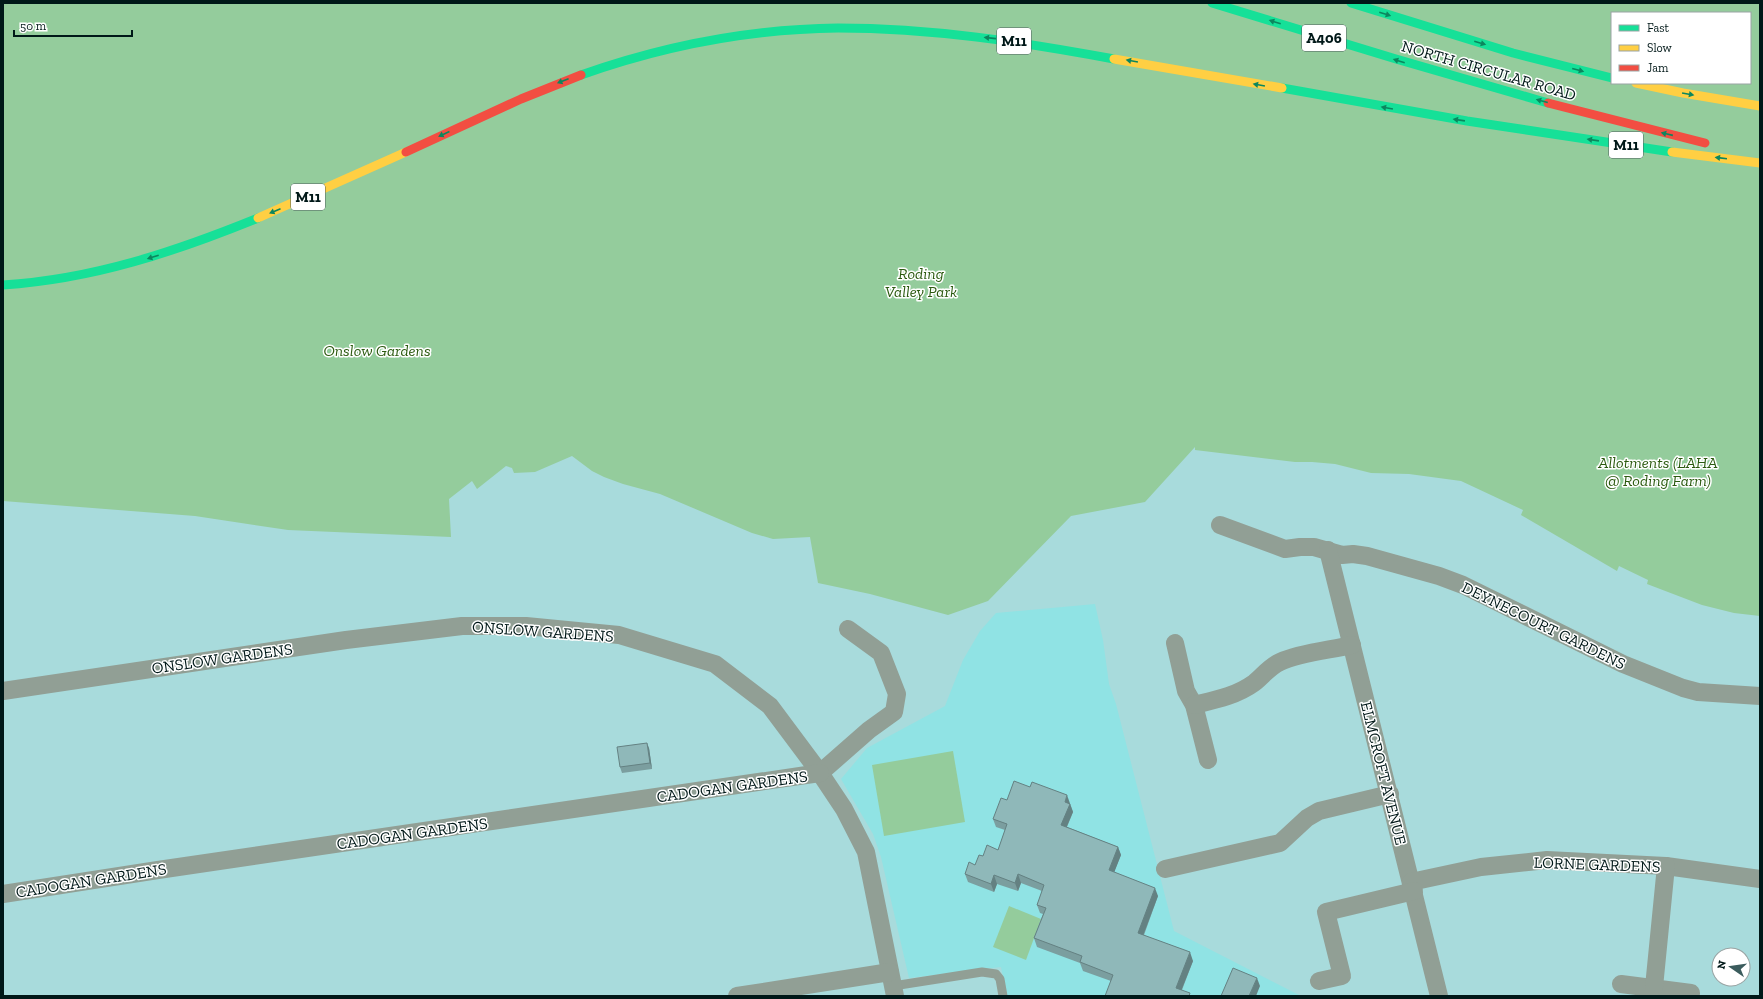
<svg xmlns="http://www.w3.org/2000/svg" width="1763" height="999" viewBox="0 0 1763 999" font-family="'Zilla Slab',serif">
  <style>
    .built { fill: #90e3e4 }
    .green { fill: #94cc9c; fill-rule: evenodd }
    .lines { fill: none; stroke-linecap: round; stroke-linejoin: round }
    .lane { stroke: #919f95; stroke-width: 9 }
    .street { stroke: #919f95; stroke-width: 18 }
    .fast { stroke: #16e098; stroke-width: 9 }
    .slow { stroke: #ffcf43; stroke-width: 9 }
    .jam { stroke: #f24e42; stroke-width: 9 }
    .wall { fill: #7b9e9f }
    .shaded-wall { fill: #648182 }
    .building { fill: #8fb8b9; stroke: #648182 }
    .oneway { fill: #0c865e }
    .labels { text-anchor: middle; stroke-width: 3; stroke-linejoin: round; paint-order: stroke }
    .shield { fill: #fff; stroke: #4c5d5d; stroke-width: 1 }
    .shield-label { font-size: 15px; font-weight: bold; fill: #001818 }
    .street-label { font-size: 16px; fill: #001818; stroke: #fff }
    .park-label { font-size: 16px; font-style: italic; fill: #2b5a0f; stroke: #fff }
  </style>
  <rect width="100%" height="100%" fill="#a8dbdc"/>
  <path class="built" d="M1095,604L1103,640L1109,684L1116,704L1174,931L1301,996H1007L1001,967L909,978L881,857L873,834L841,779L867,748L945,706L963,660L980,631L996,613Z"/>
  <g class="green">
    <path d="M3,3H1760V616L1734,613L1702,605L1647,584L1648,580L1619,566L1617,571L1521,515L1523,510L1461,481L1409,474L1371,473L1335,464L1312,462H1295L1195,450V447L1145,502L1071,516L988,601L948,615L870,594L818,583L810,537L773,539L752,533L660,494L623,484L604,477L592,471L572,456L535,472L514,473L512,468L506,466L477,489L472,481L449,499L451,537L288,530L195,516L3,501ZM1612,13H1750V83H1612Z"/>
    <path d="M953,751L965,822L884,836L872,765Z"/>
    <path d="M1009,906L1041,919L1026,960L993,947Z"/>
  </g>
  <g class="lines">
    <path class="lane" d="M893,986L982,972L996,974L1000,979L1003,996"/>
    <g class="street">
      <path d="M1220,525L1285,549L1300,547H1314L1342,555L1353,554L1367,556L1439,576L1463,585L1623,664L1683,688L1698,692L1760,696"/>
      <path d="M1328,550L1439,996"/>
      <path d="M1175,643L1186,691L1194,705L1208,760"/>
      <path d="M3,691L346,640L462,626H526L619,635L715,664L770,706L820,773L844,809L866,852L895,996"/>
      <path d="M1194,705C1215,700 1236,696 1254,683C1263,676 1269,667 1280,662C1299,653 1331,650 1352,645"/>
      <path d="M820,773L869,730L894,712L897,694L881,653L848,629"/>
      <path d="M1165,869L1280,843L1307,818L1319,811L1390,794"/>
      <path d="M1411,882L1481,867L1547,860L1666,866L1760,879"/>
      <path d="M3,894L158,870L820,773"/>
      <path d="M1319,981L1342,976L1326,912L1414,891"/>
      <path d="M1621,984L1691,993"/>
      <path d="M1654,987L1666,866"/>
      <path d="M737,996L890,972"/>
    </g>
    <g class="fast">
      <path d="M1212,3L1396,59L1548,103"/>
      <path d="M1351,3L1513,53L1612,78"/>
      <path d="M581,75C663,46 751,29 838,28C931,28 1023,42 1114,59"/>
      <path d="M1282,88L1467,121L1672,152"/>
      <path d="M3,285C94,279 174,252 258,218"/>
    </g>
    <g class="slow">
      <path d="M1114,59L1282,88"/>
      <path d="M1636,83L1683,93L1760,106"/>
      <path d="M1672,152L1760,163"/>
      <path d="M258,218L406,152"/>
    </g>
    <g class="jam">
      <path d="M1548,103L1705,143"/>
      <path d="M406,152L521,99L581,75"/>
    </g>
  </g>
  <g class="wall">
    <path d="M649,748L652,769L622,773L620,767Z"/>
    <path d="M1007,800L1070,803V804L1073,812L1067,827L1118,847L1121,855L1114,872L1158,896L1144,935L1193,961L1182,990L1111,981L1083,971L1080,963L1037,947L1034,938L1043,914L1040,913L1037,905L1042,891L1021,883L1018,891L997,884L994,892L968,882L965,874L975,865L983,856L998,850L1005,830L996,827L993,819Z"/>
  </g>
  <g class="shaded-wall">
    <path d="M647,743L649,748L652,769L650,763Z"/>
    <path d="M1067,795L1073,812L1064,833L1061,825L1065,802Z"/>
    <path d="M1118,847L1121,855L1112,878L1109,870Z"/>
    <path d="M1018,874L1021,883L1018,891L1015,883Z"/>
    <path d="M994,875L997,884L994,892L991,884Z"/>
    <path d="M1155,888L1158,896L1141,941L1138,933Z"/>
    <path d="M1190,952L1193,961L1179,996L1176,988Z"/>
    <path d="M1257,978L1260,986L1256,996H1249Z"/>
  </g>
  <g class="building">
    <path d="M647,743L650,763L620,767L617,747Z"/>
    <path d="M1014,781L1030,787L1032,782L1067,795L1065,802L1070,804L1061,825L1118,847L1109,870L1155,888L1138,933L1190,952L1176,988L1190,993L1189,996H1105L1113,975L1080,962L1082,956L1034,938L1046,908L1037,905L1044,885L1018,874L1015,883L994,875L991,884L965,874L969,862L975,865L979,855L983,856L987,845L998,850L1007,824L993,819L1001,798L1007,800Z"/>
    <path d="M1233,968L1257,978L1249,996H1221Z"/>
  </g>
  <defs><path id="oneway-solid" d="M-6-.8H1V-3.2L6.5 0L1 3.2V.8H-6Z"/></defs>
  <g class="oneway">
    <use href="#oneway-solid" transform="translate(1385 14) rotate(17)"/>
    <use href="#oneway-solid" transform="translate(1275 22) rotate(-163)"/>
    <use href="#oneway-solid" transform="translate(990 38) rotate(-174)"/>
    <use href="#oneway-solid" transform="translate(1480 43) rotate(16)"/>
    <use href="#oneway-solid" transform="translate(1132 61) rotate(-170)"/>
    <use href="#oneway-solid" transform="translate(1399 61) rotate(-163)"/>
    <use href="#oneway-solid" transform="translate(1578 70) rotate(15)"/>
    <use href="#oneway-solid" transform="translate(563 81) rotate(159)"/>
    <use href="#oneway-solid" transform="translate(1259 85) rotate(-170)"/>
    <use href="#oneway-solid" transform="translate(1688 94) rotate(10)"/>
    <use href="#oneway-solid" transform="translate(1542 101) rotate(-165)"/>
    <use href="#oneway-solid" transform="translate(1387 108) rotate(-170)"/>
    <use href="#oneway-solid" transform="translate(1459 120) rotate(-172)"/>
    <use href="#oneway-solid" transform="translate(444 134) rotate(155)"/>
    <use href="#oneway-solid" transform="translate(1667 134) rotate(-167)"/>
    <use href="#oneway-solid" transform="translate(1593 140) rotate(-172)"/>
    <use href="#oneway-solid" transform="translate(1721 158) rotate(-173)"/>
    <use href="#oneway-solid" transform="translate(275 211) rotate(157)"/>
    <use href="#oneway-solid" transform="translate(153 257) rotate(162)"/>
  </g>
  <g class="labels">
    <g class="shield">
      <rect x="1302" y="25" width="44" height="26" rx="3"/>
      <rect x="997" y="28" width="34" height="26" rx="3"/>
      <rect x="1609" y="132" width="34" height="26" rx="3"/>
      <rect x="291" y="184" width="34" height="26" rx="3"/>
    </g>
    <g class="shield-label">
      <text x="1324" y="43">A406</text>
      <text x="1014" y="46">M11</text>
      <text x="1626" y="150">M11</text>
      <text x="308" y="202">M11</text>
    </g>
    <g class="street-label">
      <text transform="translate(1489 70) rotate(16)" y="6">NORTH CIRCULAR ROAD</text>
      <text transform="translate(1544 625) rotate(26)" y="6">DEYNECOURT GARDENS</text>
      <text transform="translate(543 631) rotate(4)" y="6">ONSLOW GARDENS</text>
      <text transform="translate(222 658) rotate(-8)" y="6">ONSLOW GARDENS</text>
      <text transform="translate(1384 773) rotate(76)" y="6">ELMCROFT AVENUE</text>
      <text transform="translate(732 786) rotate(-8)" y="6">CADOGAN GARDENS</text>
      <text transform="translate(412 833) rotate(-8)" y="6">CADOGAN GARDENS</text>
      <text transform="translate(1597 864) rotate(2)" y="6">LORNE GARDENS</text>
      <text transform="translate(91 880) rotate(-9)" y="6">CADOGAN GARDENS</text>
    </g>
    <g class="park-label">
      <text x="921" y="279">Roding<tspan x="921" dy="18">Valley Park</tspan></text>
      <text x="377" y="356">Onslow Gardens</text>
      <text x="1658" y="468">Allotments (LAHA<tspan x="1658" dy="18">@ Roding Farm)</tspan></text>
    </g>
  </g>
  <rect width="1763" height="999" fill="none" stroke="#001818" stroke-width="8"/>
  <rect x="1611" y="12" width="140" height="72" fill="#ffffff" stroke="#99a3a3"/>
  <rect x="1619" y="25" width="20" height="6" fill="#16e098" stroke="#99a3a3"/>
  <text x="1647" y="32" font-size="12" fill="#001818">Fast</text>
  <rect x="1619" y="45" width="20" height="6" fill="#ffcf43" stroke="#99a3a3"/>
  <text x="1647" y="52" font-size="12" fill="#001818">Slow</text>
  <rect x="1619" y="65" width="20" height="6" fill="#f24e42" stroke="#99a3a3"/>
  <text x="1647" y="72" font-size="12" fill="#001818">Jam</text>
  <g transform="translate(1731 967) rotate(283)"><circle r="19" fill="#ffffff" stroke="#99a3a3"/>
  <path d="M0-3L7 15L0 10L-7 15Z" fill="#3b5c5d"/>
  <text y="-6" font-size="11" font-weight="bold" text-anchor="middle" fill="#001818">N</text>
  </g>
  <path d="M14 30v6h118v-6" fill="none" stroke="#001818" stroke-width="2"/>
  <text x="20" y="30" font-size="12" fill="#001818" stroke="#ffffff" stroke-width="3" paint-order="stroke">50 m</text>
</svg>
